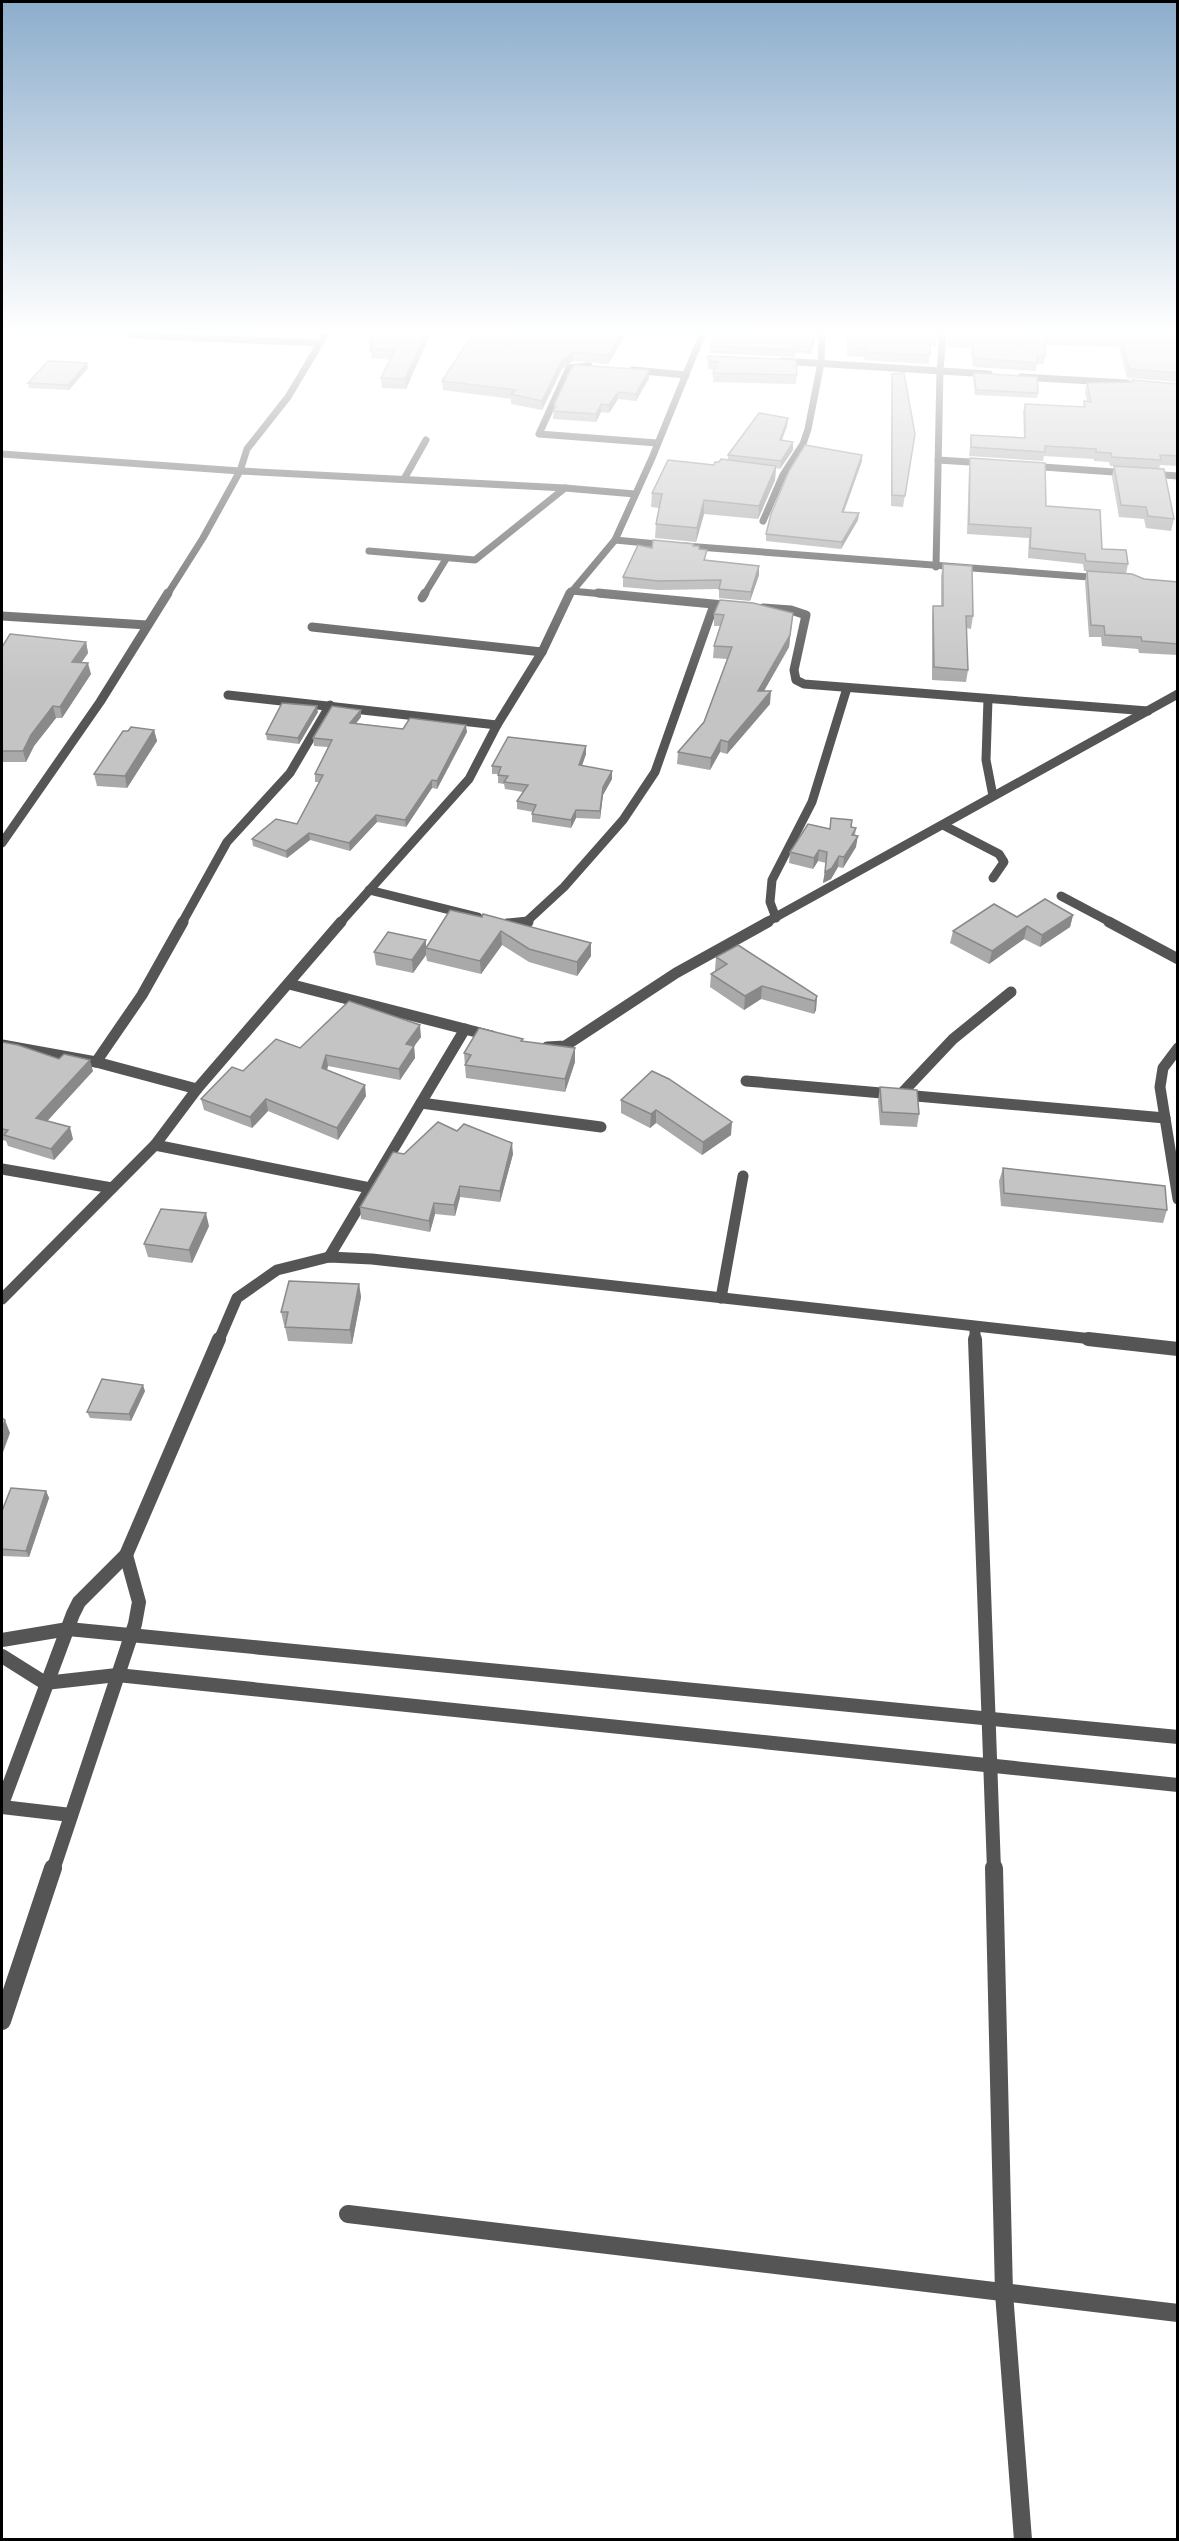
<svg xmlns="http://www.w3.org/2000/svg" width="1179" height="2541" viewBox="0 0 1179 2541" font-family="Arial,sans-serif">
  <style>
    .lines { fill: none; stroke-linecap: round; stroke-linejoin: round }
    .service { stroke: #555; stroke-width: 9 }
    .minor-far4 { stroke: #555; stroke-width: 7 }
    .minor-far3 { stroke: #555; stroke-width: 9 }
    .minor-far2 { stroke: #555; stroke-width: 11 }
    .minor-far1 { stroke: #555; stroke-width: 14 }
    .minor { stroke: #555; stroke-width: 18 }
    .tertiary { stroke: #555; stroke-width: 14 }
    .wall { fill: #a9a9a9 }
    .shaded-wall { fill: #898989 }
    .building { fill: #c4c4c4; stroke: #898989; stroke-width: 1.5 }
  </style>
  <rect width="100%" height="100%" fill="#fff"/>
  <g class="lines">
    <path class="service" d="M943,825L999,854L1004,862L993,878"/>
    <g class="minor-far4">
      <path d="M131,335L320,343"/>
      <path d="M782,361L989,374"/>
      <path d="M589,366L569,368L539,434L657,443"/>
      <path d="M633,370L686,375"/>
      <path d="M1021,377L1127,383"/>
      <path d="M2,454L240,471L565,488L635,494"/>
      <path d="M938,460L985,463"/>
      <path d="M1029,466L1128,473"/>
      <path d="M1149,474L1178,476"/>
      <path d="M404,479L426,440"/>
      <path d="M763,521L783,475L803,444L808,429L821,363L822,335"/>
      <path d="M615,540L668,545"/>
      <path d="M685,546L1102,578"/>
      <path d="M369,551L475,560L565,488"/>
      <path d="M936,567L940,370L943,335"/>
      <path d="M571,591L614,595"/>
      <path d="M167,595L203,538L240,471L247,449L288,397L325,335"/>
      <path d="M424,595L446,559"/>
      <path d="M569,595L615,540L652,458L702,335"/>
    </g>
    <g class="minor-far3">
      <path d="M598,593L734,606"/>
      <path d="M422,598L425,593"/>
      <path d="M763,608L791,610L806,615L794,670L796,680L804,684L1148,711"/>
      <path d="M2,616L147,625"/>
      <path d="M312,627L542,652"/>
      <path d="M228,695L497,725"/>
      <path d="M988,699L986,760L993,796"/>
      <path d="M2,843L100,702L168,593"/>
      <path d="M369,890L478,917"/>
      <path d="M1061,896L1112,923"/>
      <path d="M776,918L770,902L772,880L812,802L847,688"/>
      <path d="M182,923L227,842L290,773L330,705"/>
      <path d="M340,923L469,779L497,725L542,652L570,593"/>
      <path d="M525,923L564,887L623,820L655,772L714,605"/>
      <path d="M765,923L1178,694"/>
    </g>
    <g class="minor-far2">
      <path d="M1109,922L1178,959"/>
      <path d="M507,924L528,922"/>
      <path d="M289,984L492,1036"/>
      <path d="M2,1045L96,1062L197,1089"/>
      <path d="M547,1047L565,1046L676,973L768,922"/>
      <path d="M1178,1048L1163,1068L1160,1087L1178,1199"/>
      <path d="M96,1062L142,995L183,922"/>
      <path d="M746,1081L1165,1118"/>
      <path d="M902,1093L953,1039L1011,992"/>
      <path d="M421,1103L601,1127"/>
      <path d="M155,1145L370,1188"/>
      <path d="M2,1169L112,1188"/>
      <path d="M329,1257L465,1029"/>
      <path d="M721,1298L743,1176"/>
      <path d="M2,1299L155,1145L197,1089L341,922"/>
      <path d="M975,1327V1340"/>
      <path d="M219,1340L237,1298L277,1270L329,1257L372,1259L1101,1340"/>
    </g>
    <g class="minor-far1">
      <path d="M975,1339L994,1870"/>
      <path d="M1088,1339L1178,1349"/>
      <path d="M2,1804L73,1614L79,1602L126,1555L219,1339"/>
      <path d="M2,1807L71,1815"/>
      <path d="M53,1870L135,1624L139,1602L126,1555"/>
    </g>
    <g class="minor">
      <path d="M994,1868L1004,2293L1023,2540"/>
      <path d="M2,2021L53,1868"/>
      <path d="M348,2214L1178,2313"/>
    </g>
    <g class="tertiary">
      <path d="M2,1640L68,1629L1178,1737"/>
      <path d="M2,1656L45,1683L117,1675L1178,1785"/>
    </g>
  </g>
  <g class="wall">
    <path d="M430,335L406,389L382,388L381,378L391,360L372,358L371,352H369V342Z"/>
    <path d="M472,335H626L608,364L573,361L562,369L542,410L511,404V399L443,390L442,381Z"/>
    <path d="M715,335H816L811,354L795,353V357L710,353V346Z"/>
    <path d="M848,335H938L936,346H930L929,364L865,360L864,357L847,356Z"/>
    <path d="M948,335H1178V382L1127,378L1119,347L1045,345V356L1044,364H1037L1036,371L973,367L971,348L948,347Z"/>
    <path d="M708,356L797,375L796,384L713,382V373L715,370L708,369Z"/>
    <path d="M87,363L88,368L69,390L29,388L28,383Z"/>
    <path d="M974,373L1038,393L1037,398L975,395L973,378Z"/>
    <path d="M892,374L915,434L903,507L891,506V385Z"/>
    <path d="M649,378L636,401L618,399L609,413L601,412L596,422L553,419L554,405Z"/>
    <path d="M1132,380L1178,384V466L1160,465L1159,469L1174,519L1171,531L1146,528L1144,519L1119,517L1112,477L1114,466H1110L1109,462L1094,461V459L1044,456L1043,461L969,456L971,435L1024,438L1023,412L1025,404L1083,407L1084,401L1087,402L1085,392L1087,383L1132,382Z"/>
    <path d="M788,418L787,426L782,440L793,450L780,469L776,468L775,480L758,519L704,514L696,542L655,538L656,524L659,508L651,507L652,493L719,462L728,460V455Z"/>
    <path d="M862,455V461L844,512L859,513L858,520L841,549L766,541V534Z"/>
    <path d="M970,458L1046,506L1102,549L1128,564L1126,574L1144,579L1178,582V655L1139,653L1138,649L1102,646L1101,637H1089L1085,582L1087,571H1084L1083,564L1028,558L1029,538L967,534L969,468Z"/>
    <path d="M694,546L699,549L706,560L759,566V575L750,601L719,598V589L658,590L623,587V577L652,548Z"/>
    <path d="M943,564L973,616L971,629L966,628L968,670L966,682L932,680V618L933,606H941V576Z"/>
    <path d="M793,613L789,647L764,691L770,704L727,754L720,752L710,770L677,764L678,752L704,722L727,659L713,658L714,646L720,626H714V614Z"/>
    <path d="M86,642L88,653L81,663L91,674L62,718H56L34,746L26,762H2V647Z"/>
    <path d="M318,712L299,744L267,740L266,734Z"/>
    <path d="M361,717L356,723L403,729L467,732L437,789L432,788L406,827L377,822L350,851L310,840L287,858L253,846L252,839L297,824L319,782H315V774L328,747L314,746L313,738Z"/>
    <path d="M154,730L157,741L127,788L97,786L94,774L128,731Z"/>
    <path d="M586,746V754L582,766L612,771V779L603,795L600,819L576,818L571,828L532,822V814L533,812L517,809V801L523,792L505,789L504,784L498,783V774H492V766Z"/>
    <path d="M851,827L856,828L855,836L856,847L843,868L838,867L831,879L823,883L826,863L818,861L813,869L789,863L790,852L830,829Z"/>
    <path d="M450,910L591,956L577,976L529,962L502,945L481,974L427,961L426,955L413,973L376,965L374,952L426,947Z"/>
    <path d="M1073,915L1070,927L1040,947L1024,939L989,964L950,943L953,931L1017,917Z"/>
    <path d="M716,957L817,996L816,1010L814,1014L761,999L744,1010L710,987L711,974L716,971L715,970Z"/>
    <path d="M421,1037L414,1046L415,1058L400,1080L328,1066L327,1070L366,1096L338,1140L268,1111L252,1128L204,1110L201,1099L243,1071L300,1048Z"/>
    <path d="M2,1042L93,1071L47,1121L73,1139L54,1160L8,1146L6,1141L2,1140Z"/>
    <path d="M523,1042L575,1062L565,1092L466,1078L464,1053Z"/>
    <path d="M652,1071L731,1135L702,1155L656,1123L650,1128L621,1113V1100Z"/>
    <path d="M880,1087L919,1114L917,1127L880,1125L878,1101Z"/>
    <path d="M457,1131L513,1154L500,1202L460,1197L455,1216L435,1214L430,1232L361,1219L360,1207Z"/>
    <path d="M1003,1168L1167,1210L1163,1223L1001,1206L999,1181Z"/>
    <path d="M209,1226L192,1263L148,1257L144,1244Z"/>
    <path d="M359,1284L361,1297L352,1344L288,1341L285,1327V1325H284L281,1312Z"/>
    <path d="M145,1391L131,1421L90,1418L87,1412Z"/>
    <path d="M46,1491L49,1498L29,1557L2,1556V1511Z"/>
  </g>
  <g class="shaded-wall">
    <path d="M425,335H430L406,389L405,379Z"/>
    <path d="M620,335H626L608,364V355Z"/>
    <path d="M814,335H816L811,354V347Z"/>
    <path d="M573,352V361L562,369L542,410V401L562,360Z"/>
    <path d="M87,363L88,368L69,390L68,385Z"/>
    <path d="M649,370V378L636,401V394Z"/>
    <path d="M618,392V399L609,413V405Z"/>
    <path d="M601,404V412L596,422V414Z"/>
    <path d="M788,418L787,426L779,447L780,440Z"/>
    <path d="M793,442V450L780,469L781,461Z"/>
    <path d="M862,455V461L841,519L842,512Z"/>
    <path d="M776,466L775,480L758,519L759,506Z"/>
    <path d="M704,500V514L696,542L697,528Z"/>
    <path d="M859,513L858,520L841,549L842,542Z"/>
    <path d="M759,566V575L750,601L751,592Z"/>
    <path d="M793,613L789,647L757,703L758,691Z"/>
    <path d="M86,642L88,653L74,673L72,662Z"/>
    <path d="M88,663L91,674L62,718L60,707Z"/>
    <path d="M771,691L770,704L727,754L728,742Z"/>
    <path d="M53,706L56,718L34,746L26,762L23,751L31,735Z"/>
    <path d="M317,706L318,712L299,744L298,738Z"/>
    <path d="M361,710V717L351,730L350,723Z"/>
    <path d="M466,725L467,732L437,789V781Z"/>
    <path d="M154,730L157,741L127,788L125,776Z"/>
    <path d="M721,740L720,752L710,770L711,758Z"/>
    <path d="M586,746V754L579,773V765Z"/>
    <path d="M612,771V779L603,795L600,819V811L603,787Z"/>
    <path d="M432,780V788L406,827L405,820Z"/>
    <path d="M576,810V818L571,828V820Z"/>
    <path d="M376,815L377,822L350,851L349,843Z"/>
    <path d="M309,833L310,840L287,858L286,851Z"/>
    <path d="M858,836L856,847L843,868L844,857Z"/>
    <path d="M819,850L818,861L813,869L814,858Z"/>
    <path d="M839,856L838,867L831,879L823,883L825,872Z"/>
    <path d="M1073,915L1070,927L1040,947L1042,935Z"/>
    <path d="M1027,926L1024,939L989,964L992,951Z"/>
    <path d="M501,931L502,945L481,974L480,961Z"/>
    <path d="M426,940V955L413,973L412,960Z"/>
    <path d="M591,943V956L577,976V962Z"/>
    <path d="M762,986L761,999L744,1010L745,996Z"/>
    <path d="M817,996L816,1010L814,1014L815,1001Z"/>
    <path d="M420,1025L421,1037L407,1056L406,1044Z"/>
    <path d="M414,1046L415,1058L400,1080L399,1069Z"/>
    <path d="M575,1048V1062L565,1092V1079Z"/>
    <path d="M326,1055L328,1066L324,1080L322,1068Z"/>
    <path d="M90,1060L93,1071L40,1129L36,1118Z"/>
    <path d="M365,1085L366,1096L338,1140L337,1128Z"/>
    <path d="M266,1099L268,1111L252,1128L250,1117Z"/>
    <path d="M656,1110V1123L650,1128L651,1114Z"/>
    <path d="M732,1122L731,1135L702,1155L703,1142Z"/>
    <path d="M70,1127L73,1139L54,1160L51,1149Z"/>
    <path d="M512,1143L513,1154L500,1202V1191Z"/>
    <path d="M460,1186V1197L455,1216L454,1205Z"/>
    <path d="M434,1203L435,1214L430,1232L429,1221Z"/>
    <path d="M206,1213L209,1226L192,1263L189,1250Z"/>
    <path d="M359,1284L361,1297L352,1344L350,1330Z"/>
    <path d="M143,1385L145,1391L131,1421L129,1414Z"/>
    <path d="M5,1420L10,1433L2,1455V1429Z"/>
    <path d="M46,1491L49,1498L29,1557L26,1551Z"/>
  </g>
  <g class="building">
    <path d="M374,335H425L405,379L381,378L395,350L371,349L375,343L369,342Z"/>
    <path d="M472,335H620L608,355L573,352L562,360L542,401L511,394L516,390L442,381Z"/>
    <path d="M715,335H814L811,347L795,346V350L710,346Z"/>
    <path d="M848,335H938V338L930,337V355L866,352L865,348L848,347Z"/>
    <path d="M949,335H1178V373L1129,369L1121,339L1045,337V356L1037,355V363L974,358L972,339L949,338Z"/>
    <path d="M708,356L796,360L797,375L713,373L718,362L708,361Z"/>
    <path d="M48,361L87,363L68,385L28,383Z"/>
    <path d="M575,365L649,370L636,394L618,392L609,405L601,404L596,414L553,411L556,406L554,405L571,369Z"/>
    <path d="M904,373L915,434L905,496L892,495V374Z"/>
    <path d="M974,373L1037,377L1038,393L976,390Z"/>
    <path d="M1132,380L1178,384V456L1160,455L1161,460L1112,457L1111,453L1096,452V449L1045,446V452L971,447V435L1025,438V404L1085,407L1084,401L1091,402L1087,383L1133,382Z"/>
    <path d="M759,413L788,418L780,440L793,442L781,461L728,455Z"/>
    <path d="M805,445L862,455L842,512L859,513L842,542L766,534L771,514L789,471Z"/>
    <path d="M970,458L1045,463L1046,506L1100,510L1102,549L1126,550L1128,564L1086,561L1085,554L1030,548L1031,528L969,524Z"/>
    <path d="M721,459L776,466L759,506L704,500L697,528L656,524L662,494L652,493L668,460L714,465L715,462H719Z"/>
    <path d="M1114,466L1164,469L1174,519L1148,516L1146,507L1121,505Z"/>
    <path d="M653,540L694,544L693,546H699V549L707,550L704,560L759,566L751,592L719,589L721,580L658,581L623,577L638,545L652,548Z"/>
    <path d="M943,564L972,566L973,616H966L968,670L934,667L933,606H943Z"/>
    <path d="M1087,571L1132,574L1144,579L1178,582V644L1142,641L1141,637L1105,635L1104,626L1091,625Z"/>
    <path d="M720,600L753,603L793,613L790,635L758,691H771L728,742L721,740L711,758L678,752L704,722L732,647L714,646L724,615L714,614Z"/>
    <path d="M10,634L86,642L72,662L88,663L60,707L53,706L31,735L23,751H2V647Z"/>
    <path d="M282,703L317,706L298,738L266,734Z"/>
    <path d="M332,706L361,710L350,723L403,729L410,718L466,725L437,781L432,780L405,820L376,815L349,843L309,833L286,851L252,839L276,819L297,824L323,775L315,774L332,740L313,738Z"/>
    <path d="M131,727L154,730L125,776L94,774L123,731H128Z"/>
    <path d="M508,737L586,746L579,765L612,771L603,787L600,811L576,810L571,820L532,814L536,805L517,801L528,785L504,782L508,776L498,775L501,767L492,766Z"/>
    <path d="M831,818L852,820L851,827L856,828L852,835L858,836L844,857L839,856L832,868L825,872L827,852L819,850L814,858L790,852L808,824L830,829Z"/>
    <path d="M1045,899L1073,915L1042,935L1027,926L992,951L953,931L994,904L1017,917Z"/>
    <path d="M450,910L482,917L483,914L591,943L577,962L529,949L501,931L480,961L426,948Z"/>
    <path d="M388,932L426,940L412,960L374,952Z"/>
    <path d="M738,945L817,996L815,1001L762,986L745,996L711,974L727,964L716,957Z"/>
    <path d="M349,1001L420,1025L406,1044L414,1046L399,1069L326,1055L322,1068L365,1085L337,1128L266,1099L250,1117L201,1099L232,1067L243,1071L276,1039L300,1048Z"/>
    <path d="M479,1028L523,1039L521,1041L575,1048L565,1079L465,1065L471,1055L464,1053Z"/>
    <path d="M2,1042L18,1045L59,1059L64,1054L90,1060L36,1118L70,1127L51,1149L4,1135L8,1130L2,1129Z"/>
    <path d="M652,1071L669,1079L732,1122L703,1142L656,1110L651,1114L621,1100Z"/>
    <path d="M880,1087L917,1090L919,1114L882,1112Z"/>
    <path d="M438,1122L457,1131L464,1124L512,1143L500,1191L460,1186L454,1205L434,1203L429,1221L360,1207L393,1152L404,1154Z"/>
    <path d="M1003,1168L1165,1186L1167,1210L1004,1193Z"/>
    <path d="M161,1209L206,1213L189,1250L144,1244Z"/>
    <path d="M289,1281L359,1284L350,1330L285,1327L288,1312H281Z"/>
    <path d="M102,1379L143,1385L129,1414L87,1412Z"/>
    <path d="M2,1418L5,1420L2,1429Z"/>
    <path d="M11,1488L46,1491L26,1551L2,1549V1511Z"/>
  </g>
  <linearGradient id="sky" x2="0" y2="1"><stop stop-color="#8cadcc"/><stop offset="0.48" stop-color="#fff"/><stop offset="1" stop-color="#fff" stop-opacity="0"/></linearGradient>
  <rect width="1179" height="691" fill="url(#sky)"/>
  <rect width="1179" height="2541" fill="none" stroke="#000000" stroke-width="6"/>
</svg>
